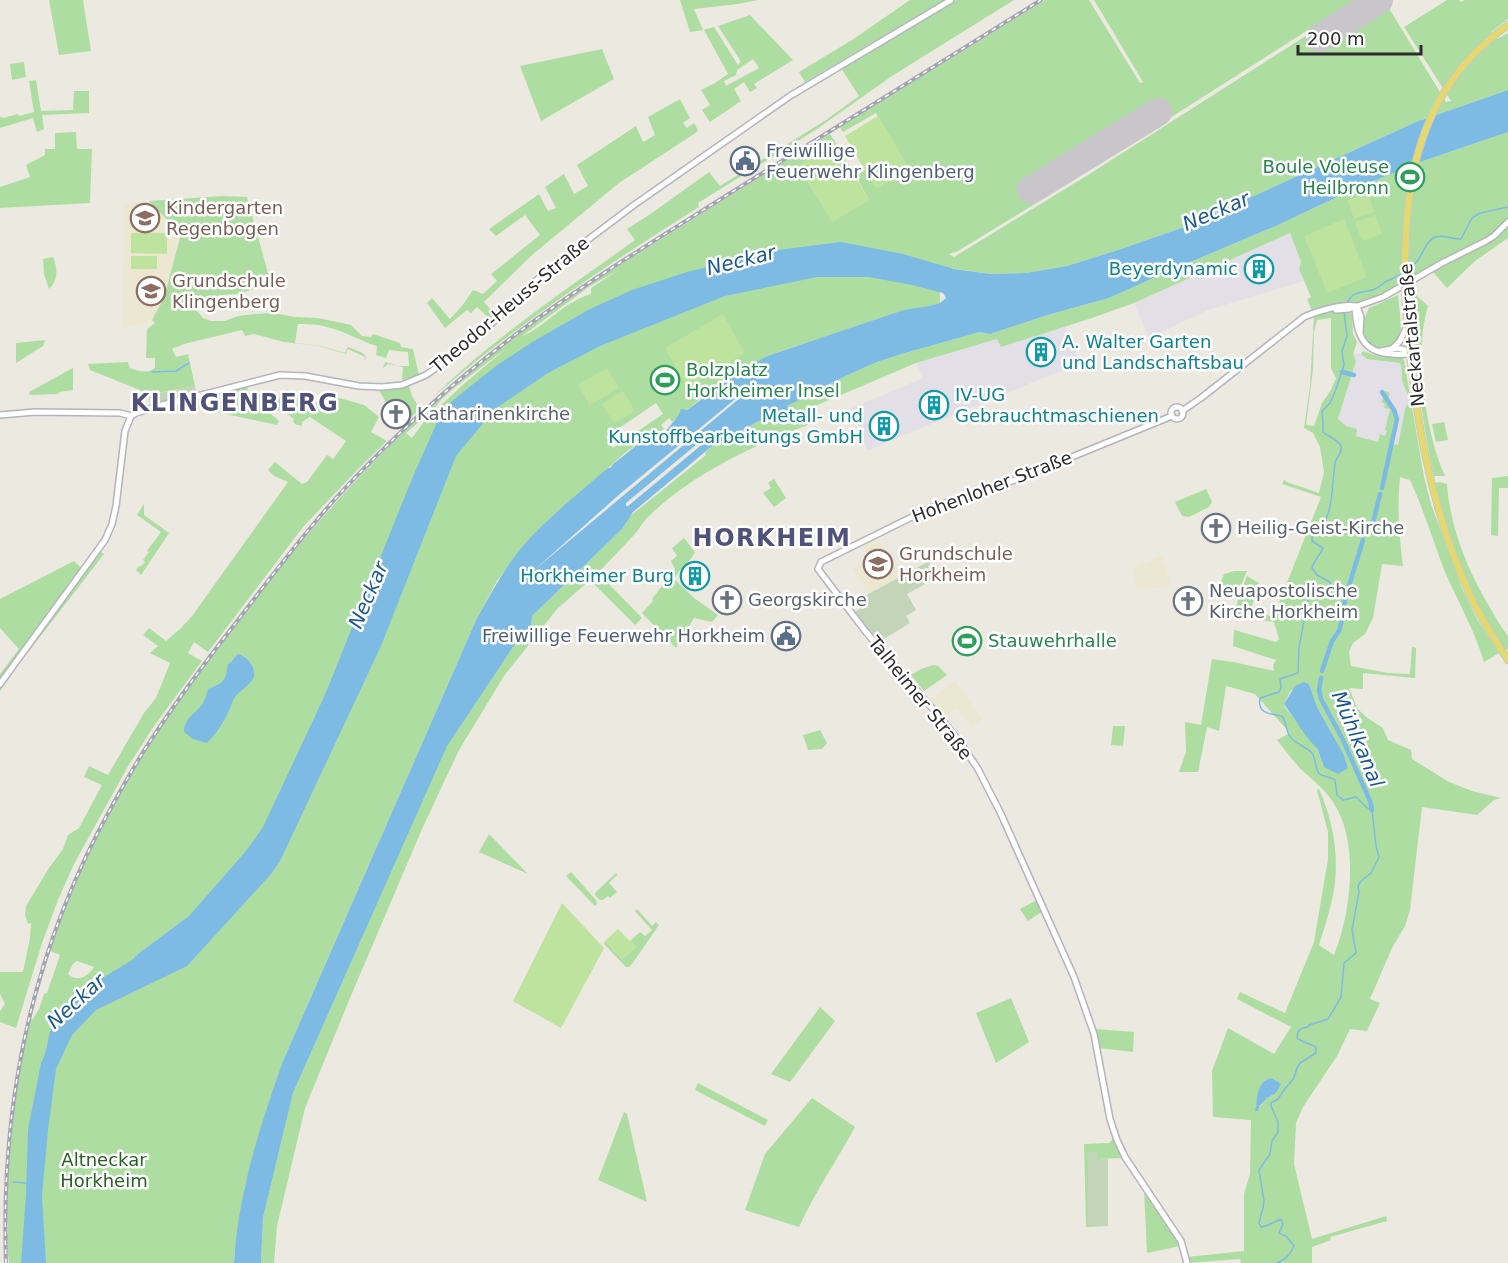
<svg xmlns="http://www.w3.org/2000/svg" width="1508" height="1263" viewBox="0 0 1508 1263" font-family="'DejaVu Sans',sans-serif">
  <style>
    .industrial { fill: #e2e0e6 }
    .education { fill: #ece7d1 }
    .green { fill: #aedda2; fill-rule: evenodd }
    .cemetery { fill: #c3d5b9 }
    .pitch { fill: #bde39f }
    .water { fill: #7dbbe4; fill-rule: evenodd }
    .lines { fill: none; stroke-linecap: round; stroke-linejoin: round }
    .stream { stroke: #7dbbe4; stroke-width: 1.5 }
    .canal { stroke: #7dbbe4; stroke-width: 4.5 }
    .runway { stroke: #c8c6ca; stroke-width: 28 }
    .tertiary-casing { stroke: #b3b4be; stroke-width: 8 }
    .secondary-casing { stroke: #b3b4be; stroke-width: 8 }
    .primary-casing { stroke: #c8c8c8; stroke-width: 8 }
    .tertiary { stroke: #fff; stroke-width: 5 }
    .secondary { stroke: #fff; stroke-width: 5 }
    .primary { stroke: #e4d96d; stroke-width: 6 }
    .rail-casing { stroke: #a3a3b4; stroke-width: 4 }
    .rail { stroke: #fff; stroke-width: 1.5; stroke-dasharray: 4.5; stroke-linecap: butt }
    .primary-bridge-casing { stroke: #c8c8c8; stroke-width: 8; stroke-linecap: butt }
    .primary-bridge { stroke: #e4d96d; stroke-width: 6 }
    .labels { text-anchor: middle; stroke-width: 5; stroke-linejoin: round; paint-order: stroke }
    .service-label { font-size: 18px; fill: #4e5e75; stroke: #fff; text-anchor: start }
    .leisure-label { font-size: 18px; fill: #27864d; stroke: #fff; text-anchor: start }
    .education-label { font-size: 18px; fill: #785e54; stroke: #fff; text-anchor: start }
    .culture-label { font-size: 18px; fill: #0d838f; stroke: #fff; text-anchor: end }
    .street-label { font-size: 18px; fill: #2c2c2c; stroke: #fff }
    .worship-label { font-size: 18px; fill: #5b616d; stroke: #fff; text-anchor: start }
    .park-label { font-size: 18px; fill: #266322; stroke: #fff }
    .water-label { font-size: 20px; font-style: italic; fill: #1b5892; stroke: #fff }
    .district-label { font-size: 24px; font-weight: bold; letter-spacing: 1.5px; fill: #505279; stroke: #fff }
  </style>
  <rect width="100%" height="100%" fill="#ece9e0"/>
  <g class="industrial">
    <path d="M1290,233L1301,262L1299,269L1304,281L1208,310L1149,338L1134,303Z"/>
    <path d="M1065,326L1080,363L868,450L850,409L923,378L916,363L997,339L1001,347Z"/>
    <path d="M1361,353L1362,355L1400,363L1402,368L1403,383L1406,389L1410,401L1405,409L1399,446L1340,435L1338,419L1352,374L1353,354Z"/>
  </g>
  <g class="education">
    <path d="M150,202L181,234L164,297L159,310L152,320L144,324L123,328L124,204Z"/>
    <path d="M877,537L901,576L868,594L853,569L870,560L862,545Z"/>
    <path d="M1161,556L1172,585H1161V588L1137,589L1132,569Z"/>
    <path d="M955,681L982,719L971,727L957,708L944,717L929,700Z"/>
  </g>
  <g class="green">
    <path d="M49,0H83L91,51L59,55Z"/>
    <path d="M680,0H758L738,4L694,9L703,30L714,27L738,65L740,63V60L718,26L750,15L793,60L754,84L757,88L750,92L744,82L734,89L741,101L710,122L702,110L710,105L701,90L715,83L728,74L704,30L690,32ZM753,59L759,68L726,86L724,81L736,75L737,70Z"/>
    <path d="M910,0H944L805,82L799,72L852,40Z"/>
    <path d="M957,0H1014L892,76L817,129L698,203L699,207C607,265 516,325 433,397C494,337 566,290 635,240L627,229L652,213L709,172L720,186L826,120L859,96L841,68Z"/>
    <path d="M1045,0H1089L1140,83L1143,82L1094,0H1355L1038,202L958,251L949,254L954,257L1088,175L1362,0H1384L1446,102L1451,101L1404,27L1447,0H1459L1461,2L1465,0H1508V19L1491,32L1497,39L1508,33V90L1416,122L1190,225L1121,249L1067,266L1026,273L991,274L950,268L940,292V303L799,345L767,356L709,392L672,422L669,418L661,425L664,429L658,434L647,437L626,452L539,530L523,547L497,581L477,618L283,1061L245,1185L235,1248L234,1263H9L6,1236L8,1233C7,1211 3,1149 12,1132C12,1122 11,1113 12,1103C15,1087 22,1071 19,1055C27,1020 35,984 47,951C51,939 57,927 62,915C84,860 110,807 141,757C170,710 205,666 238,622C309,528 388,438 480,364C550,308 625,261 701,214C744,187 787,160 830,134L836,143L798,166L832,221L869,200L856,176L865,170L876,188L909,169L876,113L843,132L840,127ZM617,271L591,288V294C565,301 546,326 521,337L590,286ZM508,347L465,383L427,418L412,438L406,433L434,409L441,400L454,388ZM656,403L663,414L613,448L606,437ZM50,951L60,955L47,993L44,994L39,1009L33,1019H31L33,1008ZM77,961L94,967C88,976 78,983 68,974L73,964Z"/>
    <path d="M602,49L614,79L541,121L520,66Z"/>
    <path d="M24,62L26,77L12,80L10,64Z"/>
    <path d="M36,80L41,111L73,110L74,91H89V113L42,115L44,129L37,132L33,118L0,128V117H2L3,118L18,114L19,116L34,112L29,81Z"/>
    <path d="M680,99L690,118L683,123L687,128L694,123L698,130L697,132L619,183L532,255L484,302L495,314L490,319L477,307L471,313L467,310L445,328L427,303L432,298L450,319L462,306L473,290L483,294L497,281L491,274L540,235L525,215L496,236L489,229L539,194L548,211L556,208L545,187L564,174L574,194L588,186L577,165L636,126L643,142L655,135L648,117Z"/>
    <path d="M76,132L77,149H92L90,203L0,208V187L30,177L26,165L45,155V149H55V133Z"/>
    <path d="M1508,132V238L1475,261L1447,288L1433,272L1410,286L1418,297L1428,306C1418,341 1421,373 1426,408C1430,432 1435,454 1445,476H1434C1425,435 1419,394 1414,352C1412,330 1410,308 1410,287C1400,289 1392,295 1382,299C1371,305 1360,308 1349,311L1352,316L1353,334L1357,342L1353,354L1356,361L1338,419L1346,426L1357,429L1356,436L1378,442L1380,434L1385,436L1387,430H1385L1390,409L1384,408L1385,404L1381,402L1383,398L1381,395L1383,391L1389,392C1388,402 1394,406 1396,415C1399,424 1394,436 1392,444L1398,445L1405,409L1410,401C1408,394 1404,387 1402,380C1401,373 1403,369 1400,363L1367,359L1362,355L1361,353L1363,351C1378,357 1386,358 1402,358L1404,360L1424,477L1431,504L1462,588L1477,619L1499,653L1484,662C1475,631 1458,602 1445,572C1433,541 1424,510 1410,480L1400,477C1397,508 1399,536 1403,566L1382,564L1373,618L1365,634L1353,643L1349,652L1351,666L1388,673L1410,674L1412,647L1416,648L1415,678L1363,673V689L1349,688L1357,708L1366,717L1383,728L1388,740L1411,750L1412,759L1449,782L1472,791L1501,798L1494,800L1477,815L1422,807L1410,910L1405,926L1392,948L1370,999L1380,1003L1367,1031L1350,1029L1337,1056L1303,1107L1296,1123L1294,1164L1312,1239L1386,1216L1387,1221L1330,1237L1331,1240L1312,1247V1263H1241L1240,1259L1188,1263L1187,1257L1244,1251V1194L1250,1174L1251,1120L1213,1117L1212,1071L1228,1028L1274,1054L1291,1027L1237,999L1240,992L1285,1013L1314,942L1328,859V832L1317,790L1319,789C1335,825 1341,866 1331,904C1328,918 1323,931 1319,945L1334,955C1351,913 1360,842 1333,802C1325,790 1315,782 1304,772C1294,763 1286,751 1277,740L1290,733L1255,694L1226,686L1219,731L1207,727L1198,772H1179L1186,752L1185,722L1201,725L1212,659L1233,662L1274,671L1273,665L1276,660L1233,646L1234,630L1276,642L1279,639L1274,622L1234,616L1239,596L1247,576L1259,583L1252,606L1273,618L1321,497L1282,484L1284,480L1287,482L1319,493L1324,472L1320,447L1313,433L1304,428L1310,386L1314,316L1307,299L1311,297L1299,269L1301,262L1290,233L1134,303L1089,319L1001,347L997,339L916,363L815,406L811,411V417L813,423C756,444 694,473 650,515C643,521 639,530 633,536C621,549 609,561 598,573L642,618L635,625L590,580L557,609L504,676L459,750L422,829L350,998L305,1108L277,1226L274,1263H261L263,1218L293,1093L446,746L517,641L531,627L532,616L622,529L629,517L706,455L705,453L711,447L770,415L790,413L787,406C817,391 848,373 880,361C912,350 946,342 979,332L990,334L1051,314L1109,298L1169,271L1278,225L1356,188L1426,160ZM1331,318V368L1336,378L1331,390L1322,403L1314,426L1306,425L1313,370L1314,332L1317,320ZM1309,684L1317,707L1344,755L1348,768L1324,767L1318,750L1285,707L1284,704L1291,690ZM1348,719L1369,736L1356,749ZM1272,1078L1280,1084L1276,1093L1267,1098L1260,1107L1256,1105L1261,1085Z"/>
    <path d="M222,196L247,197L271,284L238,294L219,295L197,311L203,318L211,321H225L238,316L254,314L274,313L295,317L318,318L351,325L362,336L371,337L373,334L400,343L401,347L413,349L419,375L402,380L403,367L388,364L383,368L385,362L398,366H409L408,352L389,350L386,358L376,355L377,346C360,341 345,331 327,327C318,324 308,324 298,324L295,343L321,346L345,353L348,347L363,353L366,357L364,362L365,357L348,349L346,354L319,346L284,342L254,334L245,336L242,330L184,344L172,349L176,357L188,354L195,386L148,395L145,392L90,370L88,364L128,362L130,368C138,371 148,374 155,368V358H146L147,329L155,323L152,320L164,298L181,234L149,201Z"/>
    <path d="M53,257C58,268 58,281 49,289L44,274L43,259Z"/>
    <path d="M1398,295C1399,307 1402,324 1400,335C1398,345 1385,351 1376,349C1373,348 1370,346 1367,344C1361,329 1362,323 1369,308Z"/>
    <path d="M45,340L43,346L16,363V343Z"/>
    <path d="M73,368V390L60,392L58,394L30,395L29,392Z"/>
    <path d="M247,386L248,393L273,395L284,399L287,389L300,398L317,403L320,394L336,397L364,405L379,417L371,432L387,441L361,466L303,527L208,652L194,642L188,653L202,661L154,726L127,768L74,864L58,900L42,943L16,1028L0,1022V1011L5,1004L0,994V972H23L30,938L31,923L28,924L25,915L26,906L49,868L63,849L68,835L79,828L102,785L84,777L89,766L108,775L144,713L156,698L170,663L150,653L158,646L143,635L149,628L166,641L180,629L192,616L288,482L274,476L268,470L275,462L302,484L307,482L327,455L333,459L346,441L310,417L302,422V426L295,424L293,421L294,419L281,409L279,411L274,408L270,413L279,421L277,425L212,411L209,407L159,414L158,411L159,409L179,406L190,400Z"/>
    <path d="M409,386L412,396L420,409L398,430L394,426L395,420H401L402,410C382,407 390,405 379,391Z"/>
    <path d="M1444,422L1448,440L1436,442L1432,424Z"/>
    <path d="M1508,476V488H1499L1498,536L1491,535L1492,478Z"/>
    <path d="M774,479L786,498L774,507L763,493L771,488L768,483Z"/>
    <path d="M1440,482L1447,484C1450,528 1468,571 1490,608C1496,618 1501,627 1508,636V648L1507,650L1508,656C1494,633 1480,610 1469,586C1454,552 1443,518 1435,483Z"/>
    <path d="M1206,489L1212,502L1209,507L1189,517L1182,516L1175,502Z"/>
    <path d="M144,504V515L169,533L141,575L136,570L139,566H141L145,562L143,560L149,552L147,551L161,532L137,515Z"/>
    <path d="M684,538L695,552C690,563 679,568 674,579L694,598L718,615L712,622L694,618L676,648L642,613L653,601L652,599L675,569L671,561L677,556L672,548Z"/>
    <path d="M101,552L104,554L19,664L0,691V674L19,649L0,628V599L74,561L85,571Z"/>
    <path d="M1234,571H1247L1236,597L1222,593L1225,587L1220,584L1224,574Z"/>
    <path d="M933,665L938,666L947,675L924,691L911,675L921,669Z"/>
    <path d="M1113,726H1125L1123,746L1111,745Z"/>
    <path d="M820,730L827,743L822,749L808,750L803,735Z"/>
    <path d="M489,834L528,874L479,852Z"/>
    <path d="M571,872L596,900L597,904L595,906L566,876Z"/>
    <path d="M616,873L617,875L609,883L617,892L610,898L608,896L603,900H600L595,895V893Z"/>
    <path d="M1037,900L1043,911L1028,921L1020,909Z"/>
    <path d="M637,909L652,926L656,922L659,925L632,964L629,967H626L604,944L605,941L622,959L636,947L630,941L640,932L645,936L652,930L635,911Z"/>
    <path d="M1011,998L1029,1042L996,1063L976,1013Z"/>
    <path d="M820,1007L835,1021L790,1082L771,1074Z"/>
    <path d="M1095,1029L1134,1032L1133,1052L1099,1048Z"/>
    <path d="M698,1083L768,1120L765,1126L695,1090Z"/>
    <path d="M812,1098L855,1127C837,1160 815,1192 799,1227L745,1210L765,1154Z"/>
    <path d="M624,1112L627,1114L647,1202L598,1180Z"/>
    <path d="M1113,1133L1176,1237L1180,1246L1147,1253L1144,1190L1122,1158L1097,1159V1152L1088,1153V1225L1108,1226L1086,1227L1084,1144L1109,1143L1112,1140Z"/>
  </g>
  <g class="cemetery">
    <path d="M195,386L197,395L150,404L148,395Z"/>
    <path d="M929,561L931,564L928,566L933,576L936,575L938,577L907,594L916,610L906,616L910,623L879,642L855,612L867,604L863,597Z"/>
    <path d="M1341,710L1348,719L1369,736L1356,750L1336,717Z"/>
    <path d="M1088,1152H1097V1159H1108V1226H1088Z"/>
  </g>
  <g class="pitch">
    <path d="M878,116L910,169L876,189L845,136Z"/>
    <path d="M836,143L869,200L832,222L798,165Z"/>
    <path d="M1368,193L1374,212L1354,219L1348,200Z"/>
    <path d="M1375,215L1382,234L1362,241L1355,222Z"/>
    <path d="M1344,219L1367,277L1327,293L1304,236Z"/>
    <path d="M131,233H167V254L131,253Z"/>
    <rect x="131" y="256" width="26" height="13"/>
    <path d="M723,314L745,353L687,387L665,348Z"/>
    <path d="M664,365L678,387L667,395L652,372Z"/>
    <path d="M607,368L619,388L590,405L578,385Z"/>
    <path d="M623,391L635,411L614,423L602,404Z"/>
    <path d="M562,903L604,948L561,1028L513,1001Z"/>
    <path d="M618,929L636,947L622,959L605,941Z"/>
  </g>
  <g class="water">
    <path d="M1508,90V132L1426,160L1356,188L1278,225L1169,271L1109,298L1051,314L990,334L979,332C946,342 912,350 880,361C848,373 818,391 787,406L790,414L773,422L770,415L711,447L633,512L622,529L532,616L531,627L517,641L447,746L293,1093L263,1218L261,1263H234C238,1193 260,1126 283,1061L477,618C491,593 504,569 522,547C547,518 579,493 608,468H610L612,466V465L647,437L662,433L666,439L667,433L666,431L678,416L681,409L687,410L737,373L767,356L904,310L929,306L940,303L946,298L943,293L912,285L869,277H817L725,296L600,346L548,373L495,409L456,456L381,646L281,859L272,873L187,966L96,1010L72,1035L56,1069L48,1130L42,1196L46,1263H21L26,1194L28,1130L41,1063C48,1051 47,1037 53,1023C62,998 109,975 132,960L138,954L189,916L246,851L263,827L324,697L414,474L439,418L451,402L462,393L496,366L534,341L590,309L632,290L687,272L778,250L841,242L903,254L954,269L991,274L1026,273L1067,266L1121,249L1190,225L1416,122ZM739,396L741,397L532,572L621,493ZM703,439L705,440V442L628,506H626V503Z"/>
    <path d="M238,654C246,656 256,666 254,676C252,684 240,690 235,697C232,701 231,706 229,711C223,723 217,733 207,743L193,739L184,732C185,716 195,715 203,703C205,699 207,694 208,689C225,682 225,682 228,664C233,662 234,657 238,654Z"/>
    <path d="M1304,682L1309,684L1317,707L1344,755L1348,768L1338,774L1324,767L1318,750L1306,736L1284,704L1295,686Z"/>
    <path d="M1272,1078L1281,1084L1276,1093L1267,1098L1259,1107L1258,1111H1255L1256,1106H1258L1256,1105C1258,1093 1258,1081 1272,1078Z"/>
  </g>
  <g class="lines">
    <g class="stream">
      <path d="M1407,271C1411,267 1415,264 1418,260C1424,252 1427,239 1436,237C1444,234 1452,240 1461,239L1472,218L1480,213L1508,207"/>
      <path d="M1346,304C1354,290 1359,294 1372,290C1377,289 1381,285 1385,282C1391,279 1397,277 1403,273"/>
      <path d="M152,372L176,371L189,363"/>
      <path d="M13,1182L27,1183"/>
      <path d="M1277,1263C1286,1259 1290,1255 1294,1246L1287,1237L1279,1233L1283,1224L1281,1219L1266,1226L1261,1227L1259,1223L1263,1208L1264,1201L1259,1170L1270,1154L1272,1141L1278,1132V1122L1271,1106V1103L1278,1099L1284,1090L1294,1078L1297,1068L1300,1063L1316,1053V1047C1310,1043 1303,1043 1297,1038C1297,1030 1301,1028 1308,1027L1309,1025L1328,1019L1341,997L1344,963L1356,953L1352,930L1359,892L1358,886L1361,881L1371,873L1379,857L1376,846L1372,810C1364,808 1362,801 1356,797L1343,800L1337,795L1335,780C1330,776 1320,777 1318,772C1315,766 1316,759 1312,753C1306,746 1294,744 1289,735C1286,729 1286,722 1282,716C1270,714 1257,714 1260,698L1279,692L1281,688L1280,679L1298,673L1299,648L1308,600L1312,593L1327,594L1331,588L1330,582L1317,575L1312,568C1314,560 1320,556 1323,548L1312,541V537C1335,519 1331,490 1335,463C1336,457 1343,453 1341,446C1338,439 1328,437 1323,432V422L1322,411L1330,403L1335,392L1344,365L1342,351L1347,336L1344,311"/>
    </g>
    <g class="canal">
      <path d="M1342,372L1354,375"/>
      <path d="M1382,392L1394,410L1397,419L1382,488"/>
      <path d="M1371,531L1380,494"/>
      <path d="M1322,671L1332,641L1339,631L1343,616L1345,599L1363,540"/>
      <path d="M1321,678L1319,690L1321,699L1343,740L1370,801L1372,810"/>
    </g>
    <g class="runway">
      <path d="M1320,38L1379,0"/>
      <path d="M1031,190L1158,112"/>
    </g>
    <g class="tertiary-casing">
      <g id="tertiary">
        <path d="M1355,306C1356,346 1371,357 1410,354"/>
        <path d="M1357,306L1361,317L1360,332"/>
        <path d="M1336,310L1349,309L1383,297L1442,263L1486,241L1494,236L1508,222"/>
        <path d="M1392,349L1400,341L1407,326"/>
        <path d="M1381,351C1391,349 1402,345 1410,354"/>
        <circle cx="1177" cy="413" r="6"/>
        <path d="M1182,411L1201,398L1304,317C1315,312 1344,303 1355,306"/>
        <path d="M0,415L35,412L120,413L131,416"/>
        <path d="M1172,416L1018,479L930,508L821,562L818,569L866,632L939,716L962,745L978,769L1001,814L1074,977L1094,1034L1110,1119L1117,1140L1125,1157L1181,1241L1187,1263"/>
      </g>
    </g>
    <g class="secondary-casing">
      <path id="secondary" d="M0,684L105,540L112,524L116,506L125,431L131,416L136,413L162,405L280,375L305,376L359,386L382,387L402,385L426,375L457,353L505,312L532,284L561,260L634,205L790,96L951,0"/>
    </g>
    <g class="primary-casing">
      <g id="primary">
        <path d="M1405,272C1405,192 1415,115 1473,55C1484,44 1495,34 1508,25"/>
        <path d="M1405,295C1412,398 1427,503 1471,597C1481,619 1495,640 1508,660"/>
      </g>
    </g>
    <use href="#tertiary" class="tertiary"/>
    <use href="#secondary" class="secondary"/>
    <use href="#primary" class="primary"/>
    <g class="rail-casing">
      <path id="rail" d="M6,1263C0,1100 33,948 112,806C123,786 134,766 147,746C175,703 206,661 238,620C270,578 301,537 336,498C390,439 451,384 515,335C584,283 659,238 732,192C835,128 938,64 1041,0"/>
    </g>
    <use href="#rail" class="rail"/>
    <g class="primary-bridge-casing">
      <path id="primary-bridge" d="M1405,272V295"/>
    </g>
    <use href="#primary-bridge" class="primary-bridge"/>
  </g>
  <defs>
    <g id="civic-ring" transform="scale(1.5)"><circle r="9.5" fill="#fff" stroke="#5c6f8a" stroke-width="1.5"/><path d="M-.6-6.5H3V-4.5H.6V-3L4-1V1h2V6H-6V1h2V-1L-.6-3ZM-1.2 2.5V6h2.4V2.5Z" fill="#5c6f8a"/></g>
    <g id="stadium-ring" transform="scale(1.5)"><circle r="9.5" fill="#fff" stroke="#2e9e5b" stroke-width="1.5"/><path d="M0-5a6.5 5 0 1 0 0 10a6.5 5 0 1 0 0-10ZM-3.5-1.8h7v3.6h-7Z" fill="#2e9e5b"/></g>
    <g id="school-ring" transform="scale(1.5)"><circle r="9.5" fill="#fff" stroke="#8d6e63" stroke-width="1.5"/><path d="M0-5L7-2L0 1L-7-2ZM-4 1L0 2.5L4 1V4Q0 6-4 4Z" fill="#8d6e63"/></g>
    <g id="building-ring" transform="scale(1.5)"><circle r="9.5" fill="#fff" stroke="#0f9aa8" stroke-width="1.5"/><path d="M-4-6H4V6H1V3H-1V6H-4ZM-2.5-4.3h1.7v1.8h-1.7ZM.8-4.3h1.7v1.8H.8ZM-2.5-1h1.7V.8h-1.7ZM.8-1h1.7V.8H.8Z" fill="#0f9aa8"/></g>
    <g id="church-ring" transform="scale(1.5)"><circle r="9.5" fill="#fff" stroke="#6b7280" stroke-width="1.5"/><path d="M-1.2-6h2.4v3.5h3.3v2.4h-3.3V6h-2.4V-.1h-3.3v-2.4h3.3Z" fill="#6b7280"/></g>
  </defs>
  <g fill-rule="evenodd">
    <use href="#civic-ring" x="745" y="161"/>
    <use href="#stadium-ring" x="1410" y="177"/>
    <use href="#school-ring" x="145" y="218"/>
    <use href="#building-ring" x="1259" y="269"/>
    <use href="#school-ring" x="151" y="291"/>
    <use href="#building-ring" x="1041" y="352"/>
    <use href="#stadium-ring" x="665" y="380"/>
    <use href="#building-ring" x="934" y="405"/>
    <use href="#church-ring" x="396" y="414"/>
    <use href="#building-ring" x="884" y="426"/>
    <use href="#church-ring" x="1216" y="528"/>
    <use href="#school-ring" x="878" y="564"/>
    <use href="#building-ring" x="695" y="576"/>
    <use href="#church-ring" x="727" y="600"/>
    <use href="#church-ring" x="1188" y="601"/>
    <use href="#civic-ring" x="786" y="636"/>
    <use href="#stadium-ring" x="967" y="641"/>
  </g>
  <g class="labels">
    <g class="service-label">
      <text x="766" y="157">Freiwillige<tspan x="766" dy="21">Feuerwehr Klingenberg</tspan></text>
      <text x="765" y="642" text-anchor="end">Freiwillige Feuerwehr Horkheim</text>
    </g>
    <g class="leisure-label">
      <text x="1389" y="173" text-anchor="end">Boule Voleuse<tspan x="1389" dy="21">Heilbronn</tspan></text>
      <text x="686" y="376">Bolzplatz<tspan x="686" dy="21">Horkheimer Insel</tspan></text>
      <text x="988" y="647">Stauwehrhalle</text>
    </g>
    <g class="education-label">
      <text x="166" y="214">Kindergarten<tspan x="166" dy="21">Regenbogen</tspan></text>
      <text x="172" y="287">Grundschule<tspan x="172" dy="21">Klingenberg</tspan></text>
      <text x="899" y="560">Grundschule<tspan x="899" dy="21">Horkheim</tspan></text>
    </g>
    <g class="culture-label">
      <text x="1238" y="275">Beyerdynamic</text>
      <text x="1062" y="348" text-anchor="start">A. Walter Garten<tspan x="1062" dy="21">und Landschaftsbau</tspan></text>
      <text x="955" y="401" text-anchor="start">IV-UG<tspan x="955" dy="21">Gebrauchtmaschienen</tspan></text>
      <text x="863" y="422">Metall- und<tspan x="863" dy="21">Kunstoffbearbeitungs GmbH</tspan></text>
      <text x="674" y="582">Horkheimer Burg</text>
    </g>
    <g class="street-label">
      <text transform="translate(510 305) rotate(-40)" y="6">Theodor-Heuss-Straße</text>
      <text transform="translate(1412 335) rotate(-95)" y="6">Neckartalstraße</text>
      <text transform="translate(992 487) rotate(-21)" y="6">Hohenloher Straße</text>
      <text transform="translate(920 698) rotate(51)" y="6">Talheimer Straße</text>
    </g>
    <g class="worship-label">
      <text x="417" y="420">Katharinenkirche</text>
      <text x="1237" y="534">Heilig-Geist-Kirche</text>
      <text x="1209" y="597">Neuapostolische<tspan x="1209" dy="21">Kirche Horkheim</tspan></text>
      <text x="748" y="606">Georgskirche</text>
    </g>
    <g class="park-label">
      <text x="104" y="1166">Altneckar<tspan x="104" dy="21">Horkheim</tspan></text>
    </g>
    <g class="water-label">
      <text transform="translate(1216 211) rotate(-23)" y="7">Neckar</text>
      <text transform="translate(741 260) rotate(-14)" y="7">Neckar</text>
      <text transform="translate(368 595) rotate(-67)" y="7">Neckar</text>
      <text transform="translate(1358 739) rotate(67)" y="7">Mühlkanal</text>
      <text transform="translate(76 1001) rotate(-42)" y="7">Neckar</text>
    </g>
    <g class="district-label">
      <text x="235" y="411">KLINGENBERG</text>
      <text x="772" y="546">HORKHEIM</text>
    </g>
  </g>
  <path d="M1298 45v9h123v-9" fill="none" stroke="#2c2c2c" stroke-width="3"/>
  <text x="1307" y="45" font-size="18" fill="#2c2c2c" stroke="#ffffff" stroke-width="4.5" paint-order="stroke">200 m</text>
</svg>
